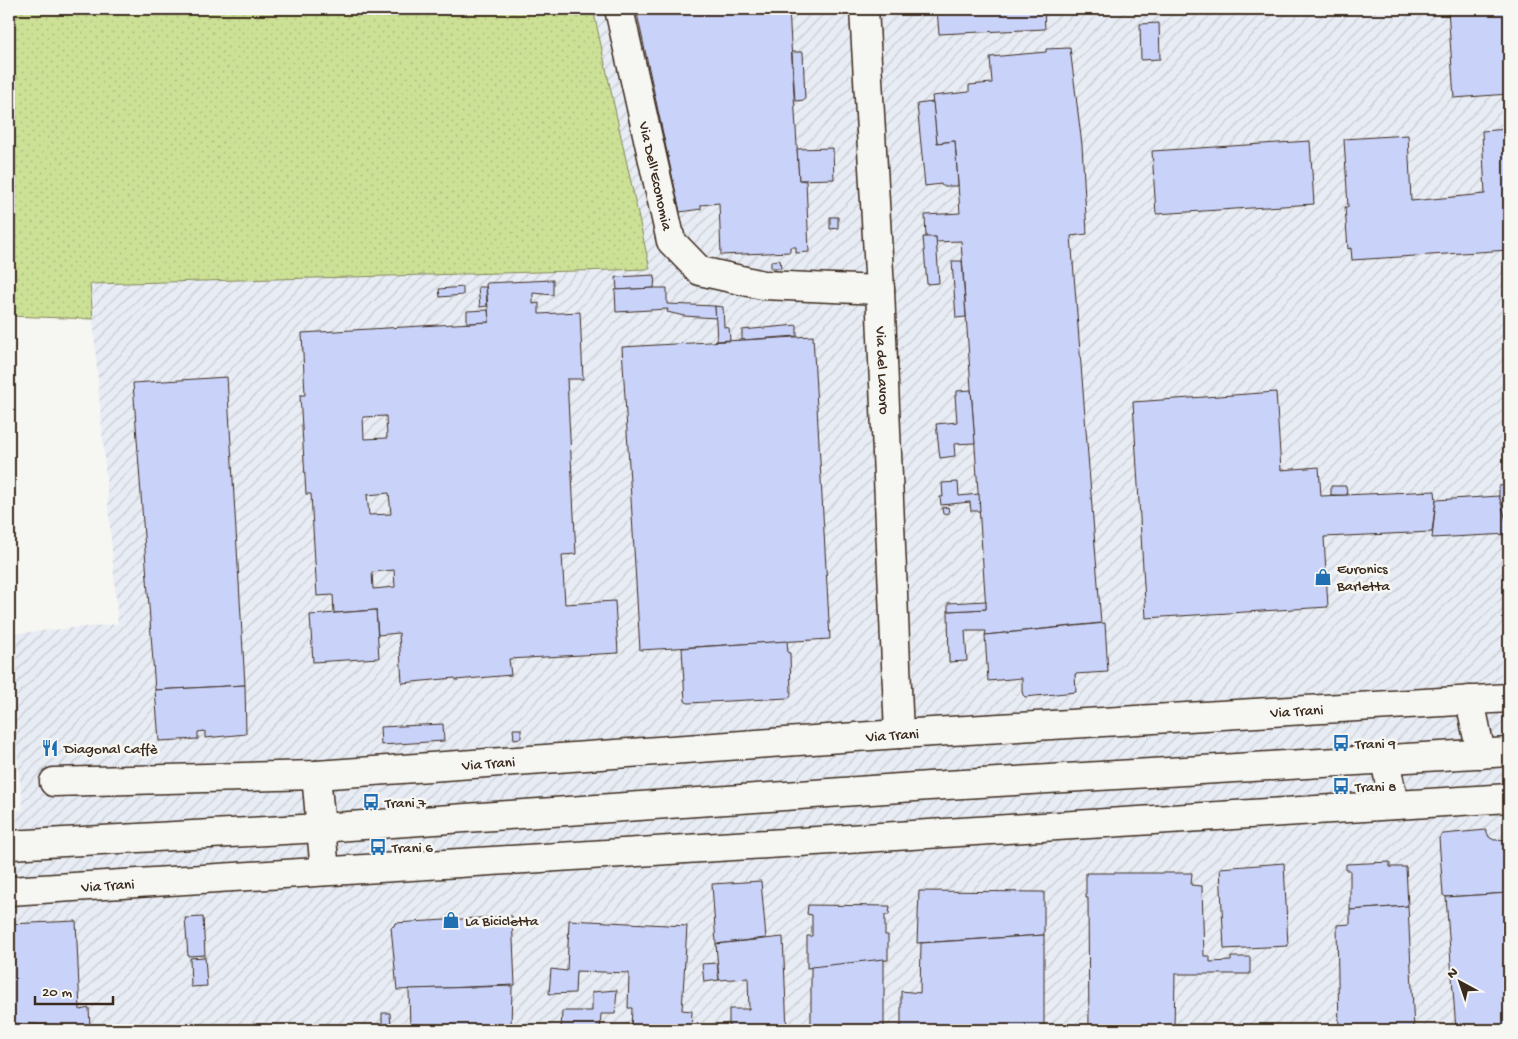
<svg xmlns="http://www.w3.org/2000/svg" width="1518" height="1039" viewBox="0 0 1518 1039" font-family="'Gochi Hand',sans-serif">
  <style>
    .industrial { fill: url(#industrial-furrows) }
    .grass { fill: url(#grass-dots); stroke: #84865a }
    .building { fill: #c9d3fa; stroke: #3b2a1e; fill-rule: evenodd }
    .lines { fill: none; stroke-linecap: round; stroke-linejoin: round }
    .minor-casing { stroke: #3b2a1e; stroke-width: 31 }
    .major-casing { stroke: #3b2a1e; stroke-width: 31 }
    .minor { stroke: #f6f6f2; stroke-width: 28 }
    .major { stroke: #f6f6f2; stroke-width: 28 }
    .labels { text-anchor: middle; stroke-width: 5; stroke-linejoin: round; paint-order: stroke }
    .street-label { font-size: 15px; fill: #3b2a1e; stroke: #f6f6f2 }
    .poi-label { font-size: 15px; fill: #3b2a1e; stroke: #f6f6f2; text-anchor: start }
  </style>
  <defs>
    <pattern id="industrial-furrows" width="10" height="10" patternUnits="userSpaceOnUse" patternTransform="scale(1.25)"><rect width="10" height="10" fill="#e8ecf4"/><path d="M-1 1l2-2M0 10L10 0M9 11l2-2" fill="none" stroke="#c8cbd1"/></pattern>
    <pattern id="grass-dots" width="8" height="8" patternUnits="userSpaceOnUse" patternTransform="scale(1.25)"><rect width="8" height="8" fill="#cce196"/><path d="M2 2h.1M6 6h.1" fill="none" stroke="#b0c181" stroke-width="1.8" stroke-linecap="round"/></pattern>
  </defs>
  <rect width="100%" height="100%" fill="#f6f6f2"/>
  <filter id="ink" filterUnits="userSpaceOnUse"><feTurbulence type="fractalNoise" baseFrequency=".02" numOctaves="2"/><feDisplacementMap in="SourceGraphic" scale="10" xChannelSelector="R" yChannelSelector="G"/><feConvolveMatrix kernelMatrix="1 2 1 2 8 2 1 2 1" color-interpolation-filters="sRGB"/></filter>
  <g filter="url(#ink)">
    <path class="industrial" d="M593,9H1509V1030H9V811L23,810L9,678V634L118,624L90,284L650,269Z"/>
    <path class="grass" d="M9,9H593L650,269L90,284L93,319L9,316Z"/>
    <g class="building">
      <path d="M636,9H789L799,180L806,181L809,252L796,253V247H790V252L721,255L719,203L701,205V209L680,212Z"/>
      <path d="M937,9H1044L1045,29L939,34Z"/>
      <path d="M1448,9H1509V94L1454,98Z"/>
      <path d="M1159,23L1160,59L1141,60L1140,24Z"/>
      <path d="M1070,48L1082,145L1087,234L1071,236L1101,623L985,635L986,631H965L967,661L949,662L948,611L986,609L961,241L936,242V237L926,238L925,215L960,213L955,141L937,143L932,96L969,92V85L992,83L990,57L1046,52V49Z"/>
      <path d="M792,52H803L805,100L795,101Z"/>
      <path d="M933,102L937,143L955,141L958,186H942L941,184L925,186L917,104Z"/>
      <path d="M1509,129V250L1352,260L1351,248L1348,249L1345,207H1348L1344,139L1408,135L1411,201L1485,194L1482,131Z"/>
      <path d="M1310,141L1314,204L1156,214L1152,151Z"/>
      <path d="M833,148L834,179L799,180L797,149Z"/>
      <path d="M830,217H838V228L830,229Z"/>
      <path d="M923,237H936L939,283L927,284Z"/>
      <path d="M780,260L781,268H771V261Z"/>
      <path d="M952,261H962L966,317L956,318Z"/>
      <path d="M655,275L654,288L617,290L616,277Z"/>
      <path d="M553,280V295L533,293V304L539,303V314L580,312L583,379H567L576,554L562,555L565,604L615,601L618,653L509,659L511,675L456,680L455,678L402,683L399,633L378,635L376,610L334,613L333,595L317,596L311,494H306L300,395H305L302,333L489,322L486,283ZM386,416L387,438L364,439L363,417ZM389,493L391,514L369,515L367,495ZM394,570L395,587L373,589L372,572Z"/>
      <path d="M463,287V295L440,297L439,289Z"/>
      <path d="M478,287H486L487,306L480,307Z"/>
      <path d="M654,288H667V304L715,306L716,318L684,316L667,312L668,309L616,312L615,290Z"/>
      <path d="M715,306L723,307L724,327L729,328L730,340L717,341Z"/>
      <path d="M488,310L489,322L467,323V311Z"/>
      <path d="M797,325V336L742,340V330Z"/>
      <path d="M813,336L830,639L640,650L622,347Z"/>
      <path d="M227,377L245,685L155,690L133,383Z"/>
      <path d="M971,390L975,443L954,444L955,456L940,458L936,424L957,422L955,395H957V391Z"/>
      <path d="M1276,392L1281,470L1319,467L1321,496L1435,491L1436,500L1432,532L1324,537L1328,607L1146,618L1133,402Z"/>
      <path d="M958,482L959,496L979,494L980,511H971L970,502L941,505L940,497H943L942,483Z"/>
      <path d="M1509,485V527H1508L1499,496V486Z"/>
      <path d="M1331,486H1346L1347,495H1331Z"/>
      <path d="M1499,496L1508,527L1509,534L1432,538L1436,500Z"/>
      <path d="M948,507L949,513L943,514L942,508Z"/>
      <path d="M986,601V609L948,611V603Z"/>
      <path d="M376,610L379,658L313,662L310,615Z"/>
      <path d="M1105,623L1108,672L1075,674L1076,692L1025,697L1023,695L1022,691V678L988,681L985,635Z"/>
      <path d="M787,641L788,653H790L791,695L788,698L688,703L685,701L682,648Z"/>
      <path d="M245,685L246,734L205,738V731L198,732V739L159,741L155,690Z"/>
      <path d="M443,724L444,741L381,745L380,727Z"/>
      <path d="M513,729H521V738L514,739Z"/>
      <path d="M1486,830L1489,837L1494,840L1509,839V893L1446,897L1443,895L1439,838L1443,834Z"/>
      <path d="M1390,862V867H1406L1408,906L1350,910V870H1346V864Z"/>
      <path d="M1284,863L1288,946L1224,949L1220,868Z"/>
      <path d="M1086,873H1192L1191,885L1202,886L1204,956H1210V962L1231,961V957H1250V974H1175L1174,1030H1089L1088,898H1086Z"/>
      <path d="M761,881L766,938L716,944L712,884Z"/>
      <path d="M919,891L1044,892V935L917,943Z"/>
      <path d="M1509,893V1030H1456L1446,897Z"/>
      <path d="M808,905L890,906L889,915H885V935H888V960L807,968V936H812V915L807,914Z"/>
      <path d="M1408,906L1414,1030H1339L1337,925L1350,924V910Z"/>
      <path d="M512,916L515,985L397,990L391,927L394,926L395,923Z"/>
      <path d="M203,917L205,955L188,956L185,918Z"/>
      <path d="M569,920L687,926L682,1010L692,1011L691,1030H631L632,1008H628L629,973L576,971L575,993L549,994L551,969L567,971Z"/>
      <path d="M76,921L80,1010L89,1008L90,1027L9,1023V924Z"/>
      <path d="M1044,935V1030H901V991L920,993L921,943Z"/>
      <path d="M783,937L787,1030H729V1009H749L748,978L719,980L716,944Z"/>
      <path d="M205,957L207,986L191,987L190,958Z"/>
      <path d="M884,959V1030H811V967Z"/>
      <path d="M717,963L719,980L704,982L702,964Z"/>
      <path d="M512,986L511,1030H410L409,989Z"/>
      <path d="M617,990L615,1014H601L600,1030H561L562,1011H592V992Z"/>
      <path d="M382,1013H390L391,1028H382Z"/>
      <path d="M9,1023L90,1027V1030H9Z"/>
      <path d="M1310,1027V1030H1236L1252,1028L1269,1029Z"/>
    </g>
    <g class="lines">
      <g class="minor-casing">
        <g id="minor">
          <path id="s1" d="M619,9L671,241L700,271L763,285L880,290"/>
          <path id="s2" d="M864,9L880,290L899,734"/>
          <path d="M1470,700L1481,754"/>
          <path d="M1385,759L1394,805"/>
          <path d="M316,775L325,871"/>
          <path id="s3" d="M54,782L316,775L899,734L1509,698"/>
          <path id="s4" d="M9,891L1509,798"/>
        </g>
      </g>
      <g class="major-casing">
        <path id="major" d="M9,845L320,828L929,786L1509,752"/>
      </g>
      <use href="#minor" class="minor"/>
      <use href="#major" class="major"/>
    </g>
  </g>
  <defs>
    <g id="shop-bare" transform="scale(1.35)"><path d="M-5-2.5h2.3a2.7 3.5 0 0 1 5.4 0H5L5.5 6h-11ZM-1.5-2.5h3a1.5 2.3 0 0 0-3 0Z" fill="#1f6fb2" stroke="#f6f6f2" stroke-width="2.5" paint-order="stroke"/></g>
    <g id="bus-bare" transform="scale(1.35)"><path d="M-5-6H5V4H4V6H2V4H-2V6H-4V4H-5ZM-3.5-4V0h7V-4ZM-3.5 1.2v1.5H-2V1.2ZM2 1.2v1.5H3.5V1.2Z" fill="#1f6fb2" stroke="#f6f6f2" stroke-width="2.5" paint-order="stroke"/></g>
    <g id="restaurant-bare" transform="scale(1.35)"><path d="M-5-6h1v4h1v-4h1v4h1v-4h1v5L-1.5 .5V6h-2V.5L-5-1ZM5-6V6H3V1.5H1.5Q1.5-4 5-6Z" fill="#1f6fb2" stroke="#f6f6f2" stroke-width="2.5" paint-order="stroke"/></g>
  </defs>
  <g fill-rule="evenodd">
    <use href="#shop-bare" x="1323" y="577"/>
    <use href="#bus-bare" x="1341" y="743"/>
    <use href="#restaurant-bare" x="50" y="748"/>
    <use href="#bus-bare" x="1341" y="786"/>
    <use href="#bus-bare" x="371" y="802"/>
    <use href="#bus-bare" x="378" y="847"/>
    <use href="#shop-bare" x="451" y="920"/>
  </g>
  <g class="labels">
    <g class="street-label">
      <text dy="5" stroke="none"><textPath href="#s1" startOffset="171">Via Dell'Economia</textPath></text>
      <text dy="5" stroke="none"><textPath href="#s2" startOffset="362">Via del Lavoro</textPath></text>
      <text dy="5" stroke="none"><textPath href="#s3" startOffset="1245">Via Trani</textPath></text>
      <text dy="5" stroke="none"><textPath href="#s3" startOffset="840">Via Trani</textPath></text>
      <text dy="5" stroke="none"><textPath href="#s3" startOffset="435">Via Trani</textPath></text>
      <text dy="5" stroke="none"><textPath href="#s4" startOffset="99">Via Trani</textPath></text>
    </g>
    <g class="poi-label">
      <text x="1337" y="573">Euronics<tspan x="1337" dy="17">Barletta</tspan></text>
      <text x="1355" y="748">Trani 9</text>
      <text x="64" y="753">Diagonal Caffè</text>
      <text x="1355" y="791">Trani 8</text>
      <text x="385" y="807">Trani 7</text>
      <text x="392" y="852">Trani 6</text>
      <text x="465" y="925">La Bicicletta</text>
    </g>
  </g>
  <rect width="1518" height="1039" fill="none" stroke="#f6f6f2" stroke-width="30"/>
  <rect x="15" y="15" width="1488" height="1009" fill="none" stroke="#3b2a1e" stroke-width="2" filter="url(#ink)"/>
  <g transform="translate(1460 982) rotate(320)" stroke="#f6f6f2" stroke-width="4" paint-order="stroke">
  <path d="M0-4L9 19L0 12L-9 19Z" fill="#3b2a1e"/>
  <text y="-8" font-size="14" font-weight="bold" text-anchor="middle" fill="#3b2a1e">N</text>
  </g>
  <path d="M35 996v8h78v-8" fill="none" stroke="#3b2a1e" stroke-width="2.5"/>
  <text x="42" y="996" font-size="15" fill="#3b2a1e" stroke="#f6f6f2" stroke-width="4" paint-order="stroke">20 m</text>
</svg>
